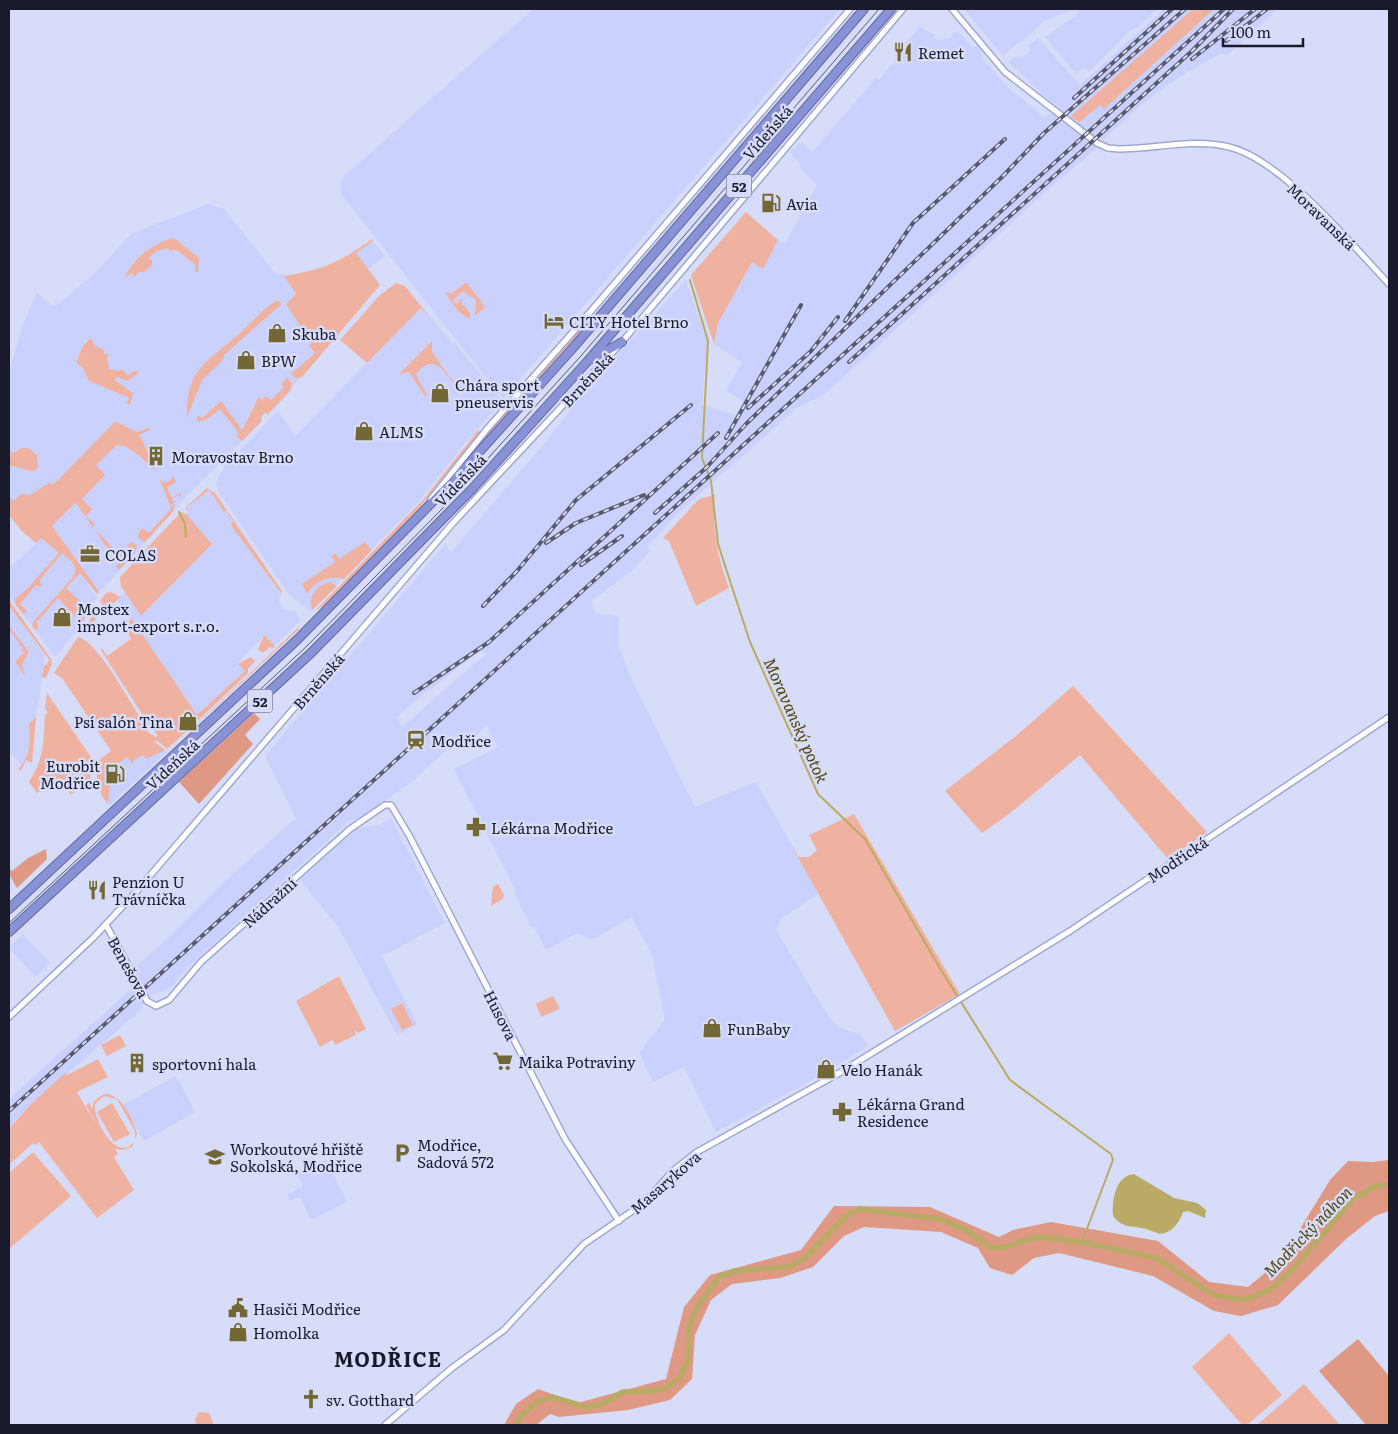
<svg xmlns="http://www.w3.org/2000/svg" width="1398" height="1434" font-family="Literata,serif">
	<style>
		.built { fill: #cad1fc; fill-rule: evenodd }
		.green { fill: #f0b2a0; fill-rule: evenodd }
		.forest { fill: #de9884 }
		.water { fill: #b9aa66 }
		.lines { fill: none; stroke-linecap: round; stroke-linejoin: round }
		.stream { stroke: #b9aa66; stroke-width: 2 }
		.canal { stroke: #b9aa66; stroke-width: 5.5 }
		.minor-casing { stroke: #9fa7d3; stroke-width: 8 }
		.highway-casing { stroke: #62689b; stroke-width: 10 }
		.minor { stroke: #fff; stroke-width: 5 }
		.highway { stroke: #8992d7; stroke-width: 8 }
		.tram { stroke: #575a6f; stroke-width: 1 }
		.rail-casing { stroke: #575a6f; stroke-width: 4 }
		.rail { stroke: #d7dcf8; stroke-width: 2; stroke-dasharray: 5.5; stroke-linecap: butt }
		.minor-bridge-casing { stroke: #9fa7d3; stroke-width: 8; stroke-linecap: butt }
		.minor-bridge { stroke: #fff; stroke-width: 5 }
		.labels { text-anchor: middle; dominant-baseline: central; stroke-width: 5; stroke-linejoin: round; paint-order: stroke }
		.shield { fill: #d7dcf8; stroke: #525569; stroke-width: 1 }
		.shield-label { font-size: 14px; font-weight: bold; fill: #191b2c }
		.poi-label { font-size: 15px; fill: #191b2c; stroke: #d7dcf8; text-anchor: start }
		.street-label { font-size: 15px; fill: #191b2c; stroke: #d7dcf8 }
		.water-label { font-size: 16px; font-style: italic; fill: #4f440e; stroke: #d7dcf8 }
		.district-label { font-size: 20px; font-weight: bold; letter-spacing: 1px; fill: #191b2c; stroke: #d7dcf8 }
	</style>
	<rect width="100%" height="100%" fill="#d7dcf8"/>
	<path class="built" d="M533,9H840L503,399L341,194L340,182L344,176Z
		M964,9H1075L1045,21L1003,56Z
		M1077,9H1157L1138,27L1130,31L1088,72L1084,67L1076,74L1045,37L1075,16L1079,12Z
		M1164,9H1278L1226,56L1222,53L1181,76L1147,100L1103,140L1091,135L1058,110L1060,108L1043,95L1009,62L1015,56L1023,57L1031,50L1028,46L1038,38L1080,85Z
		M920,26L928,32L935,34L934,38L938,40L952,38L951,35L958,31L972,47L978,45L984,60L1009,89L1037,110L1042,118L1053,113L1098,147L1052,186L834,386L821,396L798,407L678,513L647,547L650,551L633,570L592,600L595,613L619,617L618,645L631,678L695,807L755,782L760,789L819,893L781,919L776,930L825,1011L838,1027L861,1035L868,1046L809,1082L716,1132L684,1067L653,1082L639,1053L665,1020L652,955L632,917L591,940L577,933L546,950L533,926L531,927L515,895L517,893L454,769L498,747L490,735L487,724L466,748L457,740L413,781L360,818L349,821L188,967L173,985L162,992L154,993L142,1005L140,1011L29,1106L9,1128V1099L132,988L126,975L166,940L226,880L296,818L265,756L445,544L451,552L539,450L596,378L686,280L707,341L702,405L736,415L744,401L726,391L742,362L714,344L718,323L752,261L763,268L778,240L785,244L817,185L799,167L801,165L790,152L801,142L812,152L876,78L879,80L902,53L899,51ZM481,650L486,654L402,727L397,717L425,693Z
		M208,204L224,209L272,269L277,274H284L296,295L286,304L311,344L321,354L267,415L265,410L253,405L238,439L242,441L186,497L98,594V590L52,527L49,530L97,597L82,624L56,656H54L9,595V569L36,543L22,531L9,515V372L23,324L37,292L51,305L56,306L99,269L131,234Z
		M373,241L385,256L367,270L356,253Z
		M422,307L453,344L455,343L502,401L466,442L420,500L312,610H308L288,593L219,492L216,483L224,467L278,411L295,436Z
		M209,490L224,512L226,511L233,522L231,524L282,596L278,599L284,610L296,612L300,621L275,646L264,636L238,663L245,671L198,716L117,600L125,593L212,544L186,514L188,512L187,507Z
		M9,606L45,654L39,699L35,717L29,724L30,739L26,759L22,765L9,752Z
		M153,741L167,752L110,805L102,796L95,763Z
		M391,818L445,923L382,956L417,1024L397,1035L339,928L300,880L358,828L379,825Z
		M23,934L50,963L35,977L9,948Z
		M176,1076L195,1112L144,1141L123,1105Z
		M326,1160L347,1202L311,1220L300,1197L290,1201L287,1195L303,1186L297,1174Z"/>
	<path class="green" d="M1193,9H1214L1104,109L1100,105L1080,122L1070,117Z
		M746,212L778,240L763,269L752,262L718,323L714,344L691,275Z
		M174,238L199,258L198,272H195V265L177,250L170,251L168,248L157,251L148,258L152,260V265L144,272H138L135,277L131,273L124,278C134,258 152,243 174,238Z
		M372,239L373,241L356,253L380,285L302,377L295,378L289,371L292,373L315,353L309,346L311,343L286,304L296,294L284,276C323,270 340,262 372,239Z
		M466,282L484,305V308L475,316L476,299C473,298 467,295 463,291L453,300L456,304L462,298V305L467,308V311L470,312V319L459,312L446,294L448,292L451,294Z
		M396,283L405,286L429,316L421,308L367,363L340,340L379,296Z
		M277,300L282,304L224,355L223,360L202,380L187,418C185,367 210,361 242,331C253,321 264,308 277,300Z
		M587,322V325L472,453L491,427Z
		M91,338L95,346L104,350V354L111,355L107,357L109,369L119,371L121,369L128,375L136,370L139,373L127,381L117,377L115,380L133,393L130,405L126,402L130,398L89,381L82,367L76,363L83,346Z
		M432,341V352L458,389C448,380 439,355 423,367C420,370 417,371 416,375L427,395L425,396L409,372L399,374Z
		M285,375L292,383L291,390L267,415L266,412L261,417L262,421L242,441L236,436L239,433L220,409L209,418L199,422L197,420V415L202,418L221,401L242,430L258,398L259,397L262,400L266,396L271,400L284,387L281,384L287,378Z
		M117,422L137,432L149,428L150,430L137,436L141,437L156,470C144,462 133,446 117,445L96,465L105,475L82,499L92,509L86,516L95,524L92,527L123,557L117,562L76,503L72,506L52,526L98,590V595L80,573L66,588L83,604L88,601L93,603L82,624L58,598L36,623L39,627L35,630L32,625L33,622L73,577L76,570L72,562L62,553L39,581L42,584L40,587L36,585L20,604L27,611L24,615L15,604V599L28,588L59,553L41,538L36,543L22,531L9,515V497L13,501L21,494L30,495L49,483L54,484L114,423Z
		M479,429V433L419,508L325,605L315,611L422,501Z
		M22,448H28L37,455L38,466L36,470L32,471L9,465L11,454L9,451L13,453Z
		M172,477H174L176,482L167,487L172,498L180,492L181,497L178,495L172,499L174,503L170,505L160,480L165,483L171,480Z
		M207,488L215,493L282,591L281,592L283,596L231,525L233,521L226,511L224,512L209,490L187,507L188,512L186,510V507Z
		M715,495C711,529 718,558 729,588L696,606L669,541L663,538L699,499Z
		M175,504L172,513L145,542L137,537L142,528L149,533L171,509L170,506Z
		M181,512L186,514L212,544L141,616L121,586L120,577Z
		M132,542L137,546L135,553L119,570L116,566L131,551L132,548L129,550L127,546Z
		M365,542L372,550L344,579C329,575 315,581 307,594L302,584L335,562L331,556L335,553L339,559Z
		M330,582L337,586L312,610C308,595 316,586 330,582Z
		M111,592L121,597C109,607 92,616 90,633L86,635L84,630L92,616L103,605L100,601L106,593Z
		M9,600L51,659L52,664L46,678L42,677L44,665H46L49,660L48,658L9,606Z
		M132,619L197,715L245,671L238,664L251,657L255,661L248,669V673L189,729L184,728L187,731L167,749L158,741H154L165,750L146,759L144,755L133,760V765L127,757L119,763L124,771L122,772L117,767L112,770L108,766L106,767L110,772L105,777L110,786L108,804L102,796L95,770L90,776L92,780L70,795L62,780L37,793L29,782C45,757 43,743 45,715L48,713L45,709L47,693L95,763L111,751L62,678L54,673L78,637C99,641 138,716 149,733L156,737L158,736L143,716L146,714H142L101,650V647L107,656L131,639L123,625Z
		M300,621L273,648L270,647L263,653L258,649L264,635L275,646Z
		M301,625L297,631L168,751Z
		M9,626L29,652L22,665L25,676L15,661L25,652L20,651L23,649L9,629Z
		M1073,686L1207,832L1168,859L1080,755L1009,814L982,833L945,791L1017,735Z
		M36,717L32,763L26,760L21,771L18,769C31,757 30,740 29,724Z
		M854,814L960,994L895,1031L790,843L799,857H809L817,850L809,835Z
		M498,884L504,895L503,899L491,906L493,887Z
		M339,976L366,1029L358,1033L354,1030L356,1035L335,1045L333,1040L320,1047L296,1001Z
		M553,996L560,1009L541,1017L536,1004Z
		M402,1003L413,1025L402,1030L391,1009Z
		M120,1035L126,1046L107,1056L101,1045Z
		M98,1059L108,1077L77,1092L96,1125L86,1105L89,1103L92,1108L95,1100L104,1094C121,1092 134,1120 137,1134L132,1147L123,1150L115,1149L118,1154L114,1157L134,1190L97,1218L39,1142L35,1145L33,1143L9,1165V1129L29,1106L65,1073L67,1075ZM104,1096L117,1099L135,1131V1140C118,1167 92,1118 95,1104Z
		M112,1103L130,1134L114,1142L97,1112Z
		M33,1152L71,1196L9,1249V1173Z
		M1229,1333L1282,1395L1247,1425H1242L1192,1367Z
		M1304,1384L1340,1425H1257Z
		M199,1412L209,1413L214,1425H196L195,1419Z"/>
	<path class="forest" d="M254,713L260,719L245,735L253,744L199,804L179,782Z
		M46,849L47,859L17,888L9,874V868L12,871L28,858Z
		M1389,1160V1211L1375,1216L1346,1239L1278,1305L1241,1316L1214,1311L1153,1276L1059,1253L1034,1258L1012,1275L990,1268L978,1248L941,1232L864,1227L844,1236L813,1267L780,1278L732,1284L711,1300L695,1335L692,1379L670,1400L628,1410L559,1417L550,1414L536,1425H504L516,1404L538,1389L577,1403L666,1379L684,1307L710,1275L801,1250L834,1206L930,1207L999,1237L1013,1230L1051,1222L1158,1241L1209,1282L1248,1287L1294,1249L1300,1229L1330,1180L1348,1161L1372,1162Z
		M1358,1339L1389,1376V1425H1366L1319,1371Z"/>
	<path class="water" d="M1134,1174L1174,1198L1197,1203L1206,1210L1205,1218L1188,1211L1183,1212C1180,1222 1169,1237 1157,1233C1152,1231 1147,1229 1142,1228C1128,1226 1122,1227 1113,1216C1112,1200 1115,1176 1134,1174Z"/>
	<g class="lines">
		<path class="stream" d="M690,280L708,341L702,458L711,481L718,544L750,642L818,794L865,839L941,970L1010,1080L1111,1154L1113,1160L1082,1242
			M179,512L185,524L186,537"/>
		<path class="canal" d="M516,1425L522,1415L537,1402L552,1397L586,1407L600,1405L623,1392L662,1390L678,1380L688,1362L689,1326L697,1307L719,1277L735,1271L789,1267L804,1259L845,1217L858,1209L940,1219L970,1232L989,1247L1001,1248L1037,1237L1082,1242L1156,1258L1214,1295L1243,1300L1270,1290L1293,1269L1354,1198L1374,1187L1389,1184"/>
		<defs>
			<path id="minor" d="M952,9L1005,72L1097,143L1108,148L1119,149C1155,149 1194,138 1229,147C1281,159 1352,245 1389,284
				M431,499L487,429L573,332L850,9
				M106,925L131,971
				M147,1001L156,1006L169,1000L201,962L350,829L385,805H391L410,837L565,1139L619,1221
				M9,1017L93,938L136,892L453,523L622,342L903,9
				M385,1425L452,1368L504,1330L584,1244L644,1203L673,1171L697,1152L841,1072L1070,931L1389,717"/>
			<path id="highway" d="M592,359L622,342
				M9,909L298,639L452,482L572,349L864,9
				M9,932L312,652L473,488L586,363L891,9"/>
		</defs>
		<use href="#minor" class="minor-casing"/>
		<use href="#highway" class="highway-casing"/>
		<use href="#minor" class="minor"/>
		<use href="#highway" class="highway"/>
		<path class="tram" d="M9,923L307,646L441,510L580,357L879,9"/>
		<defs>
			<path id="rail" d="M1226,41L1267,9
				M1192,59L1255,9
				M1074,98L1172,9
				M845,321L913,223L1005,139
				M849,362L1192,51L1233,9
				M748,408L811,351L838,317
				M726,438L801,305
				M655,513L707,467L746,424L1003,176L1044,133L1185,9
				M546,543L576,523L644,495
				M581,565L622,536
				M483,606L517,571L576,500L691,405
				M414,693L489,642L718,433
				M9,1111L1224,9"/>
		</defs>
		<use href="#rail" class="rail-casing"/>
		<use href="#rail" class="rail"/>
		<defs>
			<path id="minor-bridge" d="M131,971L147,1001"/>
		</defs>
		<use href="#minor-bridge" class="minor-bridge-casing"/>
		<use href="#minor-bridge" class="minor-bridge"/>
	</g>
	<defs>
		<symbol id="restaurant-bare" viewBox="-9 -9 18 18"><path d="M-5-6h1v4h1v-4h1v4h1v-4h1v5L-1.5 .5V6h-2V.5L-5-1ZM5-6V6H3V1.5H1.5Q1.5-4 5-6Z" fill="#736835" stroke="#d7dcf8" stroke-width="2.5" paint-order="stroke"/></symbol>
		<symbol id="fuel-bare" viewBox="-9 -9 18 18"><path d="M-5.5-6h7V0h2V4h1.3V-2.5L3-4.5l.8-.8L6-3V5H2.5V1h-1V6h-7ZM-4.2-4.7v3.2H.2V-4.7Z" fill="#736835" stroke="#d7dcf8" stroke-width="2.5" paint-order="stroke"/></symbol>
		<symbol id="hotel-bare" viewBox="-9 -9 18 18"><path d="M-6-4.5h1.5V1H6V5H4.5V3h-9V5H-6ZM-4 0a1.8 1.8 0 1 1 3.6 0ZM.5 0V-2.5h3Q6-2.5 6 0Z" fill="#736835" stroke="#d7dcf8" stroke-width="2.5" paint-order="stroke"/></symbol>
		<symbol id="shop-bare" viewBox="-9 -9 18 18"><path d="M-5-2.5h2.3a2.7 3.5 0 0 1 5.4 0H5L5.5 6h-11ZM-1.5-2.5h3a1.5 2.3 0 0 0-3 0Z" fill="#736835" stroke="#d7dcf8" stroke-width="2.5" paint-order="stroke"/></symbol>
		<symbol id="building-bare" viewBox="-9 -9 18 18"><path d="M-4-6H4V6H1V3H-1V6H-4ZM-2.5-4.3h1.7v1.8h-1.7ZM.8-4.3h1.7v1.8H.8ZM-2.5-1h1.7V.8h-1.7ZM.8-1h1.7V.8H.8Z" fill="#736835" stroke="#d7dcf8" stroke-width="2.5" paint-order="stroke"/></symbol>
		<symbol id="office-bare" viewBox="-9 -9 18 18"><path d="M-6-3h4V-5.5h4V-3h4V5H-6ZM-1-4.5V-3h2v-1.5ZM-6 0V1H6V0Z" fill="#736835" stroke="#d7dcf8" stroke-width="2.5" paint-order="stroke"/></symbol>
		<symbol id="station-bare" viewBox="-9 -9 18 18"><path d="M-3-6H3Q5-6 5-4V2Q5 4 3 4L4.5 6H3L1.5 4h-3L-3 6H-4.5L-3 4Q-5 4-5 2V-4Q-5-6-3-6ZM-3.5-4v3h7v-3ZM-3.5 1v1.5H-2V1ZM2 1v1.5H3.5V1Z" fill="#736835" stroke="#d7dcf8" stroke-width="2.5" paint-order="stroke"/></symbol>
		<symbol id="pharmacy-bare" viewBox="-9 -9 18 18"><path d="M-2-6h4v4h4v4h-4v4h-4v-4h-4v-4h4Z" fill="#736835" stroke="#d7dcf8" stroke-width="2.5" paint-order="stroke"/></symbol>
		<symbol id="supermarket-bare" viewBox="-9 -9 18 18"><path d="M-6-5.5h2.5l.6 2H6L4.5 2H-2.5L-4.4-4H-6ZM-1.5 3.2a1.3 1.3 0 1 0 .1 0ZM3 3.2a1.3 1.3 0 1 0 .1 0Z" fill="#736835" stroke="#d7dcf8" stroke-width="2.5" paint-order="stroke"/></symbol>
		<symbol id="parking-bare" viewBox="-9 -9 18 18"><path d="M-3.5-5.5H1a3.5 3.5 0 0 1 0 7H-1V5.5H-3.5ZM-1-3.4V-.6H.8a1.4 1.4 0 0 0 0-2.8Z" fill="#736835" stroke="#d7dcf8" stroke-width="2.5" paint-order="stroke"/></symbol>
		<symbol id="school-bare" viewBox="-9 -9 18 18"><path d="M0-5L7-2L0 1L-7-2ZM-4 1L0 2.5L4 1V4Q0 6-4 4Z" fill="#736835" stroke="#d7dcf8" stroke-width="2.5" paint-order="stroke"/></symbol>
		<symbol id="civic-bare" viewBox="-9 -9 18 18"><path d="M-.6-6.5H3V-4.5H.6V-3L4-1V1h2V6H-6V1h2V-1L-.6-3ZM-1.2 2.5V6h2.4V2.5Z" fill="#736835" stroke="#d7dcf8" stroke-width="2.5" paint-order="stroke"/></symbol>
		<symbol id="church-bare" viewBox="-9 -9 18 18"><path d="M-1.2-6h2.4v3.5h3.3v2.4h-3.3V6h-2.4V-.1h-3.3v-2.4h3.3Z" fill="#736835" stroke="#d7dcf8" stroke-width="2.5" paint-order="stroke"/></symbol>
	</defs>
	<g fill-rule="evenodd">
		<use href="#restaurant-bare" x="889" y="38" width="28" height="28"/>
		<use href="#fuel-bare" x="757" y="189" width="28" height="28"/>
		<use href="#hotel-bare" x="540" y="307" width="28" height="28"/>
		<use href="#shop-bare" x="263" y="319" width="28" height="28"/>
		<use href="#shop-bare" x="232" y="346" width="28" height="28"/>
		<use href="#shop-bare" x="426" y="379" width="28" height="28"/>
		<use href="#shop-bare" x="350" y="417" width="28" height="28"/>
		<use href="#building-bare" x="142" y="442" width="28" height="28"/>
		<use href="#office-bare" x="76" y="540" width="28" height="28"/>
		<use href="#shop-bare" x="48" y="603" width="28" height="28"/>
		<use href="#shop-bare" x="174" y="707" width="28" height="28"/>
		<use href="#station-bare" x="402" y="726" width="28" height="28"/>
		<use href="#fuel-bare" x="101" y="760" width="28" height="28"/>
		<use href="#pharmacy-bare" x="462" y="813" width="28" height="28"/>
		<use href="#restaurant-bare" x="83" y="876" width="28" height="28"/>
		<use href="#shop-bare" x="698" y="1014" width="28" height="28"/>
		<use href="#supermarket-bare" x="489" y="1047" width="28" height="28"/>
		<use href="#building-bare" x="123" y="1049" width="28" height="28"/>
		<use href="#shop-bare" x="812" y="1055" width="28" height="28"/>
		<use href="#pharmacy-bare" x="828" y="1098" width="28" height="28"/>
		<use href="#parking-bare" x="388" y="1139" width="28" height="28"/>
		<use href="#school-bare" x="201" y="1143" width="28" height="28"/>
		<use href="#civic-bare" x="224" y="1294" width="28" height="28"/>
		<use href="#shop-bare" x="224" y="1318" width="28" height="28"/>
		<use href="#church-bare" x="297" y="1385" width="28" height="28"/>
	</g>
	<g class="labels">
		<g class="shield">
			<rect x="726.5" y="174.5" width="25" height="23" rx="4"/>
			<rect x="247.5" y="689.5" width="25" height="23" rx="4"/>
		</g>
		<g class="shield-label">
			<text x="739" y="186">52</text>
			<text x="260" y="701">52</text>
		</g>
		<g class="poi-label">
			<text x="918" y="52">Remet</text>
			<text x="786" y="203">Avia</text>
			<text x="569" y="321">CITY Hotel Brno</text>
			<text x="292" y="333">Skuba</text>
			<text x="261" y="360">BPW</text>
			<text x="455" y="384">Chára sport<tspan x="455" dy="17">pneuservis</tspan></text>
			<text x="379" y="431">ALMS</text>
			<text x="171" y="456">Moravostav Brno</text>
			<text x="105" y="554">COLAS</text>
			<text x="77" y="608">Mostex<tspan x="77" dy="17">import-export s.r.o.</tspan></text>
			<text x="173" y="721" text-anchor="end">Psí salón Tina</text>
			<text x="431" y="740">Modřice</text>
			<text x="100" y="765" text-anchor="end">Eurobit<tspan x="100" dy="17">Modřice</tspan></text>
			<text x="491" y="827">Lékárna Modřice</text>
			<text x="112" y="881">Penzion U<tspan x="112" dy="17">Trávníčka</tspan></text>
			<text x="727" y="1028">FunBaby</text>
			<text x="518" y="1061">Maika Potraviny</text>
			<text x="152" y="1063">sportovní hala</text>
			<text x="841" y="1069">Velo Hanák</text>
			<text x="857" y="1103">Lékárna Grand<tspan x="857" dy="17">Residence</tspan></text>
			<text x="417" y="1144">Modřice,<tspan x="417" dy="17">Sadová 572</tspan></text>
			<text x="230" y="1148">Workoutové hřiště<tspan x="230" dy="17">Sokolská, Modřice</tspan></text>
			<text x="253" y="1308">Hasiči Modřice</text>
			<text x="253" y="1332">Homolka</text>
			<text x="326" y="1399">sv. Gotthard</text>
		</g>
		<g class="street-label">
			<text transform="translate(767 132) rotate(-49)">Vídeňská</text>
			<text transform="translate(1322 216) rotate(44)">Moravanská</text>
			<text transform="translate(587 379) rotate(-47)">Brněnská</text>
			<text transform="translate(460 480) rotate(-46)">Vídeňská</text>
			<text transform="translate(318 681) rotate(-49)">Brněnská</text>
			<text transform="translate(172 764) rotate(-43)">Vídeňská</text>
			<text transform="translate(1177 859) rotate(-34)">Modřická</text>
			<text transform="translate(269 902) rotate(-42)">Nádražní</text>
			<text transform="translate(129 967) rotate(61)">Benešova</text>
			<text transform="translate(501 1015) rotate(63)">Husova</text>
			<text transform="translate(665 1182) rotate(-41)">Masarykova</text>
		</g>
		<g class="water-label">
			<text transform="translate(797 720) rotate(66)">Moravanský potok</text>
			<text transform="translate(1307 1231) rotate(-46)">Modřický náhon</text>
		</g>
		<g class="district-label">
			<text x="388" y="1358">MODŘICE</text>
		</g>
	</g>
	<rect width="1398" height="1434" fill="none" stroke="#191b2c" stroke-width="20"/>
	<path d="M1223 38v8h80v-8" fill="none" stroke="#191b2c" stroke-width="2.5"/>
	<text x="1230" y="38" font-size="15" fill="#191b2c" stroke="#d7dcf8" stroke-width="4" paint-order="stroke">100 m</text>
</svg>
